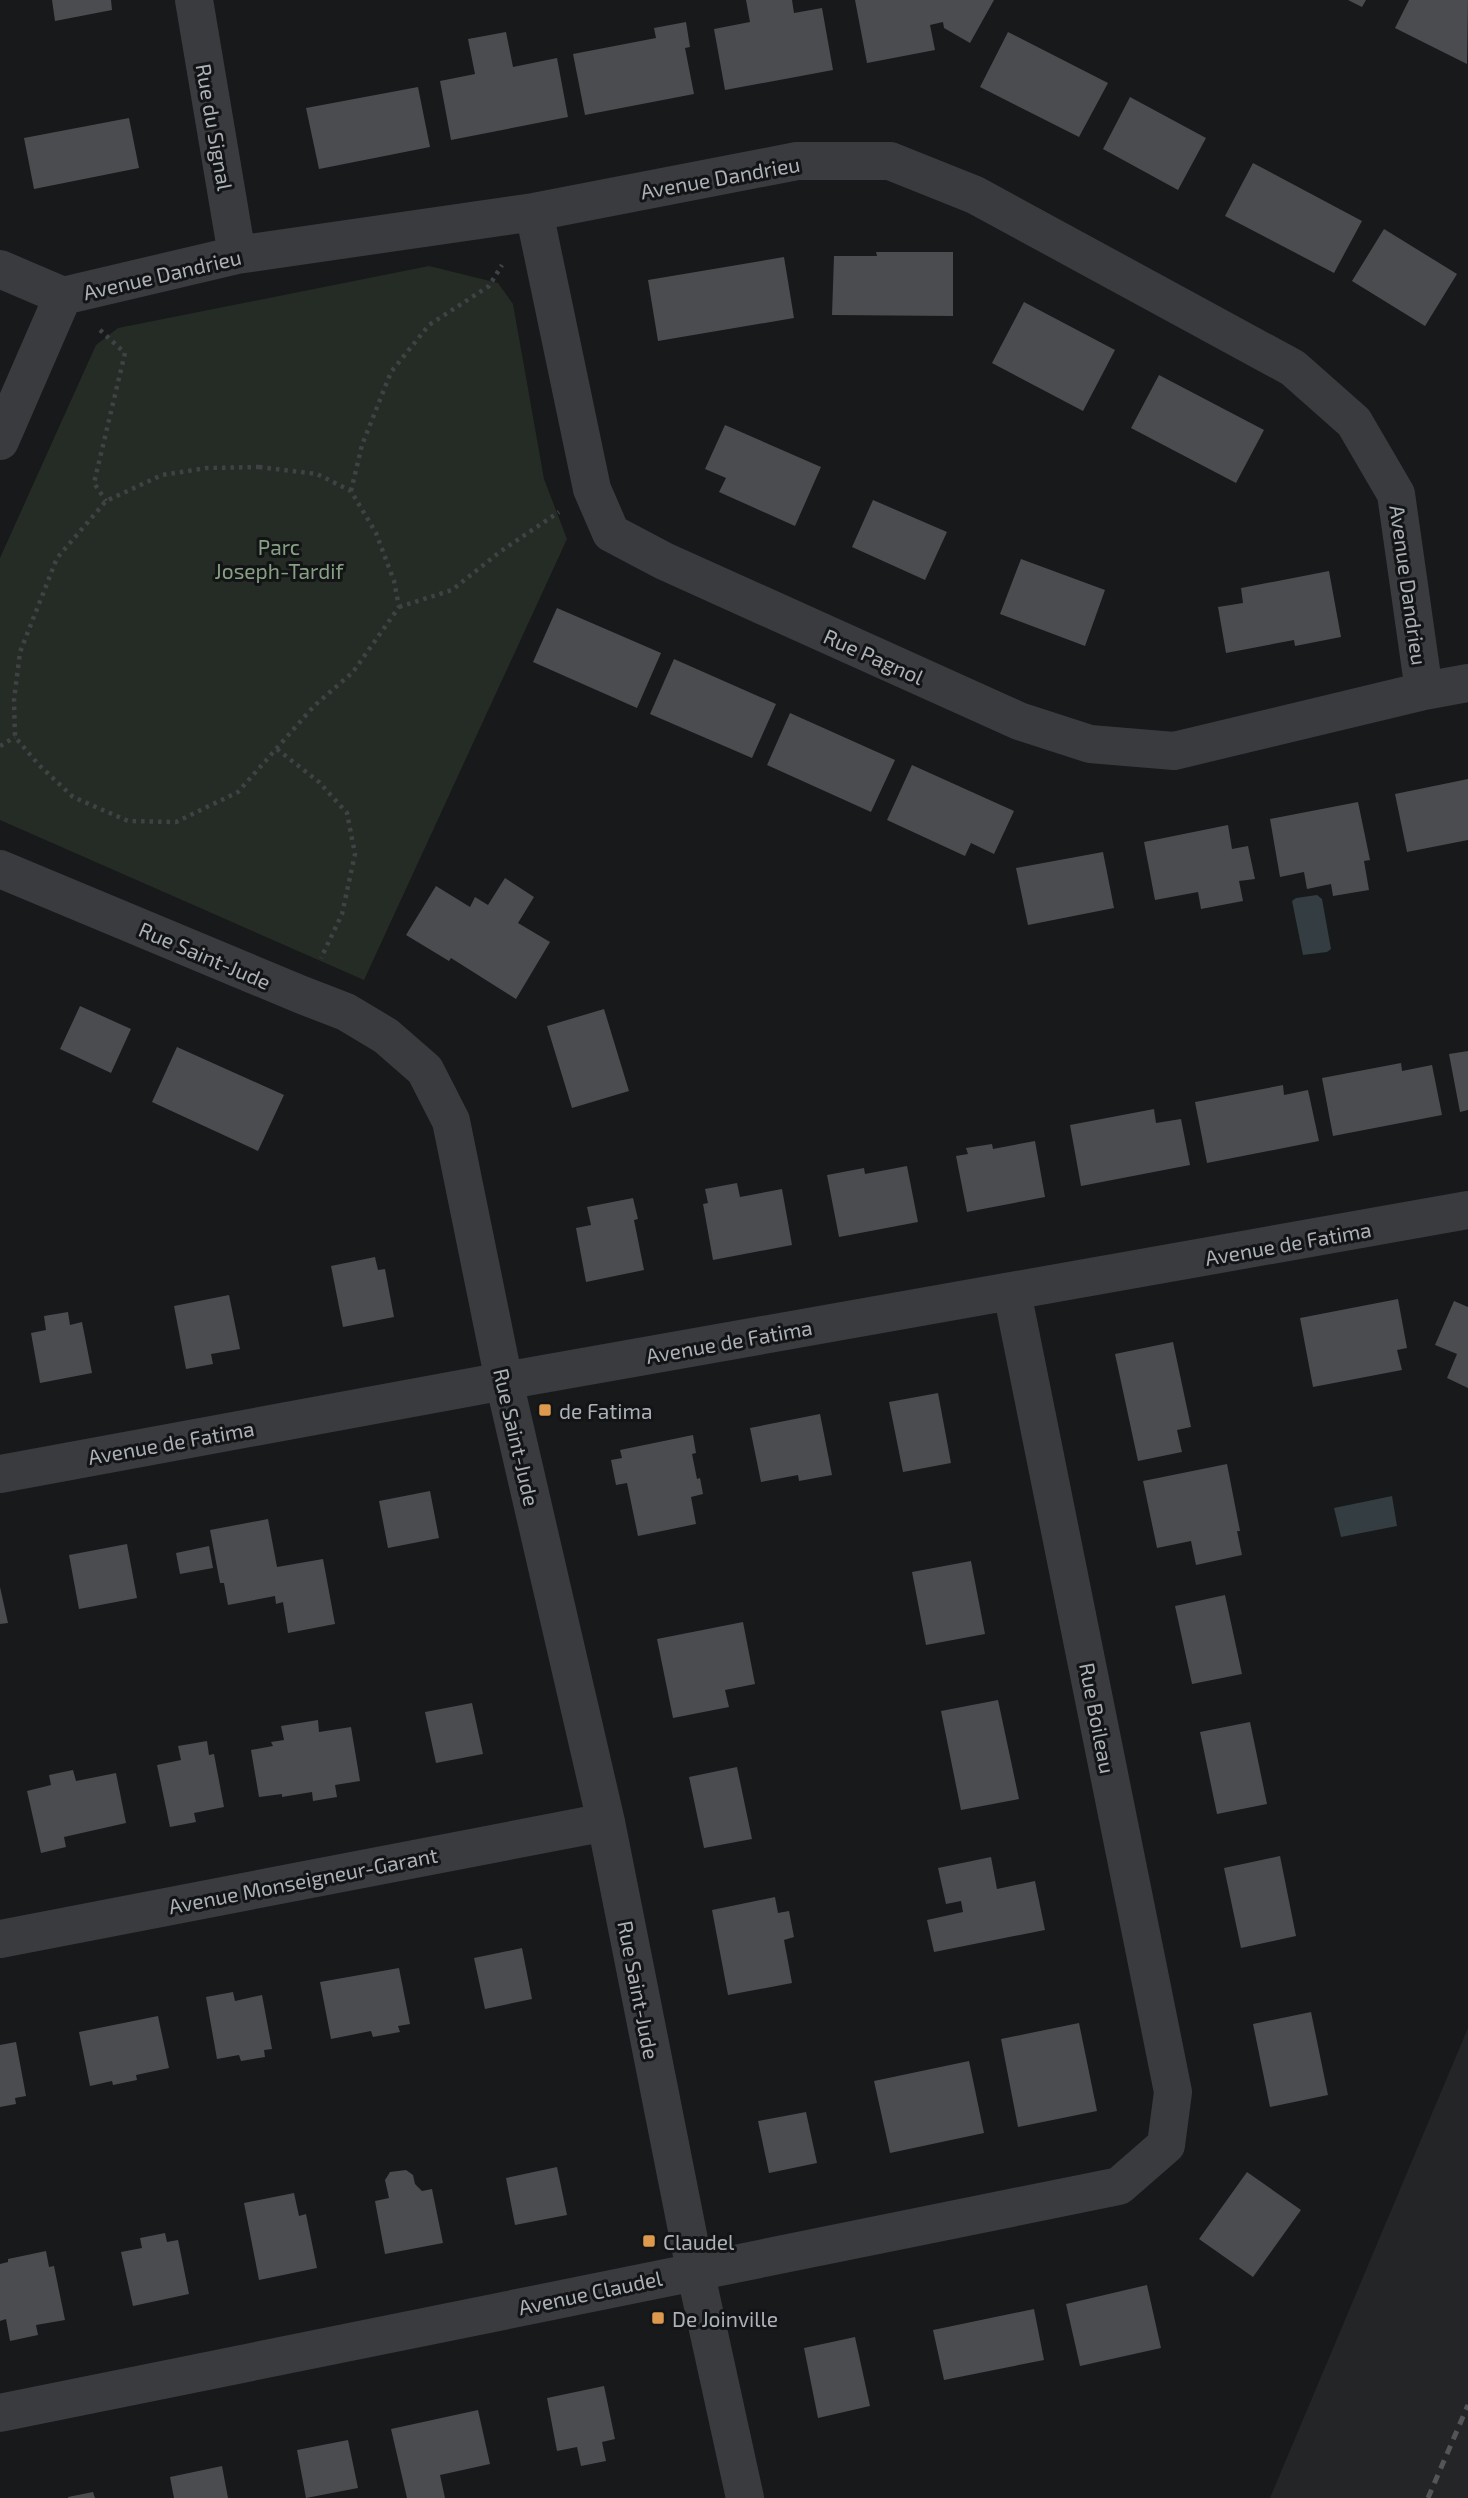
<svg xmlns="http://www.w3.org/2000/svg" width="1468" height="2498" font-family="'Exo 2',sans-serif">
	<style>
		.built { fill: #242527 }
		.green { fill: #252c25 }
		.water { fill: #333d42 }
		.building { fill: #4a4c4f }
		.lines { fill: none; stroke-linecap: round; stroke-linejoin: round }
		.path { stroke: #404245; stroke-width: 4.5; stroke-dasharray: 3.5 5; stroke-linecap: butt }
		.minor { stroke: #3a3b3f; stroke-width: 38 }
		.rail { stroke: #535559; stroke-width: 5; stroke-dasharray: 9 7; stroke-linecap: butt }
		.poi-dot { fill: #dd994d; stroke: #131415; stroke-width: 2.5 }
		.labels { text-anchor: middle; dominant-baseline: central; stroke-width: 6; stroke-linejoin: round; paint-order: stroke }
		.street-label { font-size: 21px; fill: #acb1b8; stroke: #131415 }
		.park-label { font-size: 21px; fill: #88a185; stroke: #131415 }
		.poi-label { font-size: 21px; fill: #acb1b8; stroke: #131415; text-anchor: start }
	</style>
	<rect width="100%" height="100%" fill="#18191a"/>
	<path class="built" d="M1468,2028V2498H1270Z"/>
	<path class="green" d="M429,266L498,283L513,304L544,479L567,539L364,980L0,820V558L96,345L118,328Z"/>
	<path class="water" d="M1317,895L1322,899L1331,949L1327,952L1303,955L1292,901L1296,898Z
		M1392,1496L1397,1526L1341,1537L1334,1508Z"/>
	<path class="building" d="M52,0H111L112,10L55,21Z
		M746,0H792L794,13L822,8L833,70L725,90L714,29L750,22Z
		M855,0H994L970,43L944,28L943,22L930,25L935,50L867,63Z
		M1348,0H1366L1362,7Z
		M1409,0H1468L1467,64L1395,28Z
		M686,22L690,47L685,48L694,94L585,115L573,54L656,38L654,28Z
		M506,32L513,67L557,58L568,117L451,140L440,81L475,74L468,39Z
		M1008,32L1108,83L1079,137L980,87Z
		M418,87L430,147L319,169L306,108Z
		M1130,97L1206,138L1178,190L1103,149Z
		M129,118L139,168L34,189L24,138Z
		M1253,163L1362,221L1334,273L1225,216Z
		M1384,229L1457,274L1425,326L1352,281Z
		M876,252H953V316L832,315L834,256H877Z
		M784,257L794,318L658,341L648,280Z
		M1024,302L1115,350L1083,411L992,363Z
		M1159,375L1264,430L1236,483L1131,428Z
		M725,425L821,467L795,526L719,492L726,478L705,469Z
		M873,500L947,532L925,580L852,547Z
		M1021,559L1105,590L1085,646L1000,614Z
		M1329,571L1341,637L1295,646L1294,640L1226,653L1218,607L1243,603L1241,588Z
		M557,608L661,653L637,708L533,662Z
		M674,659L776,704L752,758L650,714Z
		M790,713L895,760L871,812L767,765Z
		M912,765L1014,811L994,854L971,843L965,856L887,820Z
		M1468,779V840L1407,852L1395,794Z
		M1358,802L1370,860L1364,861L1369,890L1333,896L1331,884L1307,889L1304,872L1280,877L1270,819Z
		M1228,825L1232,849L1248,846L1255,879L1239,881L1243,901L1201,909L1198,892L1155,900L1144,842Z
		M1103,852L1114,908L1028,925L1016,868Z
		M505,878L534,897L518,923L550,942L516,999L451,958L449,961L406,935L436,886L470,907L475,897L488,905Z
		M80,1006L131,1029L111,1073L60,1049Z
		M604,1009L629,1091L572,1108L547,1026Z
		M177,1047L284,1095L258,1151L152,1102Z
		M1468,1051V1110L1460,1112L1449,1054Z
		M1401,1063L1402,1071L1432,1065L1442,1115L1333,1136L1322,1078Z
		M1283,1085L1284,1095L1308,1090L1319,1141L1207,1163L1195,1102Z
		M1154,1109L1156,1123L1181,1119L1190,1165L1081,1186L1070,1125Z
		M1035,1141L1045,1197L967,1212L956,1156L968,1154L966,1148L992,1144L993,1149Z
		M907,1166L918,1222L839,1237L827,1175L864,1168L865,1174Z
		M737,1183L740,1197L782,1189L792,1245L713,1260L703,1204L708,1203L705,1189Z
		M633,1198L638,1219L634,1220L644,1270L586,1282L576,1228L591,1225L587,1207Z
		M375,1257L378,1270L385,1269L394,1317L343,1327L331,1266Z
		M229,1295L240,1349L211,1354L213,1364L186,1369L174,1306Z
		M1398,1299L1407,1348L1397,1350L1402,1370L1313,1387L1300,1318Z
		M1454,1301L1468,1307V1388L1447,1378L1457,1354L1435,1345Z
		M68,1312L70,1325L82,1322L92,1373L40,1383L31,1333L46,1330L44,1316Z
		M1173,1342L1191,1427L1177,1430L1182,1452L1138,1461L1115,1354Z
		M938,1393L951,1463L903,1472L889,1402Z
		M820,1414L832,1475L799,1481L798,1475L761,1482L750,1428Z
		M693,1435L696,1453L692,1454L697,1479L700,1478L703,1494L691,1497L696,1524L638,1536L627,1483L616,1485L611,1460L622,1458L620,1450Z
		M1227,1464L1240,1531H1237L1242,1555L1196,1565L1191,1541L1157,1548L1143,1481Z
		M430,1491L439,1538L388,1548L379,1501Z
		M268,1519L277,1567L323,1559L335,1624L288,1633L283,1602L276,1604L275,1596L228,1605L224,1583H220L210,1530Z
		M127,1544L137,1598L79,1609L69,1555Z
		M209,1546L213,1568L180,1574L176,1553Z
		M971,1561L985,1634L926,1645L912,1572Z
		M0,1587L8,1623L0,1624Z
		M1225,1595L1242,1674L1192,1684L1175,1606Z
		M743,1622L755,1684L725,1690L729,1707L673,1718L657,1639Z
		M998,1700L1019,1799L961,1810L941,1711Z
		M472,1703L483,1754L436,1763L425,1712Z
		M318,1720L319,1732L351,1727L360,1781L335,1785L337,1797L313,1801L312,1792L282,1797V1794L259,1797L251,1750L273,1746L271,1742L284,1740L281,1726Z
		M1250,1722L1267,1804L1217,1814L1200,1732Z
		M207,1741L209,1755L214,1754L224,1807L194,1813L196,1822L170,1827L157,1765L181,1760L178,1746Z
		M737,1767L752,1839L704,1848L689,1777Z
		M73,1770L76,1781L116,1773L126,1823L64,1837L66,1847L41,1853L27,1791L51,1785L49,1775Z
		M1280,1856L1296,1936L1241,1948L1224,1868Z
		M991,1857L997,1889L1035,1881L1045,1930L934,1952L927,1920L963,1912L961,1901L946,1904L938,1868Z
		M775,1897L778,1913L789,1911L794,1937L784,1940L792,1983L728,1995L712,1910Z
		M522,1948L532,1999L485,2009L474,1958Z
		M399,1968L410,2024L398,2026L400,2032L373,2037L371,2031L331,2039L320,1982Z
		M233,1992L235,2001L262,1995L272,2049L264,2050L265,2057L241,2061L239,2055L217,2059L206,1997Z
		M1311,2012L1328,2095L1270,2107L1253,2024Z
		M158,2016L169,2068L136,2075L137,2080L113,2085L112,2081L90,2086L79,2032Z
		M1079,2023L1097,2111L1018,2127L1001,2039Z
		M16,2042L26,2096L15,2098L16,2104L0,2107V2045Z
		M969,2061L984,2133L890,2153L874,2081Z
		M806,2112L817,2163L769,2173L758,2121Z
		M557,2167L567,2215L515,2225L506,2178Z
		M406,2170L413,2175L415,2184L422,2191L432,2189L443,2243L385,2254L375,2201L389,2198L385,2180L390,2172Z
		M1247,2172L1301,2210L1253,2277L1199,2239Z
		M294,2193L299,2216L306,2214L317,2268L259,2280L244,2203Z
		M165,2233L167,2242L178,2240L189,2294L133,2306L121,2252L142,2248L140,2238Z
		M46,2251L49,2267L54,2266L65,2320L36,2325L38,2335L10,2341L6,2319L0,2321V2264L8,2262V2259Z
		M1147,2285L1161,2348L1080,2366L1066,2304Z
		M1034,2309L1044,2360L944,2380L933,2330Z
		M855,2337L870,2406L818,2418L804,2348Z
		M604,2386L615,2439L602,2442L606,2461L581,2466L577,2447L557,2451L547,2398Z
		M478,2410L490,2464L440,2475L445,2498H407L391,2429Z
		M348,2440L358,2488L306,2498L297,2450Z
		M222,2466L228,2498H174L170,2477Z
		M93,2492L95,2498H68V2497Z"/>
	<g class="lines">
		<path class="path" d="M100,330L125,353L94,483L106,501
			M259,467L317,474L351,491L376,533L394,581L399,607L353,672L314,706L238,792L176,822L128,821L73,797L39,765L15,737L14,700L20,652L57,558L106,501L162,475L207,468Z
			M351,491L362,445L391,372L429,325L489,286L502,265
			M399,607L452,590L501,551L559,512
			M0,746L15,737
			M277,749L319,782L347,813L355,854L342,914L321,958"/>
		<path class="minor" d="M194,0L237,255
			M534,212L592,489L611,533L664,561L1019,721L1090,744L1174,751L1424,691L1468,683
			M0,269L63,296L237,255L534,212L797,161H890L975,195L1293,368L1354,422L1396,494L1424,691
			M0,441L63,296
			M0,869L302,995L346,1012L386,1036L425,1070L451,1121L504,1381L606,1822L695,2270L745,2498
			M0,1474L504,1381L1468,1210
			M0,1939L606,1822
			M0,2413L1119,2186L1166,2145L1173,2092L1012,1292"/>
		<path class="rail" d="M1428,2498L1468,2405"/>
	</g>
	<g class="poi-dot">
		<rect x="538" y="1403" width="14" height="14" rx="3.5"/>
		<rect x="642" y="2234" width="14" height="14" rx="3.5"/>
		<rect x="651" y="2311" width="14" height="14" rx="3.5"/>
	</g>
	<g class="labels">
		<g class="street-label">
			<text transform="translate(215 127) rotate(80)">Rue du Signal</text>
			<text transform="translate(720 177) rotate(-10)">Avenue Dandrieu</text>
			<text transform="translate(162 274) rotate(-13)">Avenue Dandrieu</text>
			<text transform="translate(1409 585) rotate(82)">Avenue Dandrieu</text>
			<text transform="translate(874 656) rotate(24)">Rue Pagnol</text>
			<text transform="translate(205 955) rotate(23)">Rue Saint-Jude</text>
			<text transform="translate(1288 1243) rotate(-10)">Avenue de Fatima</text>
			<text transform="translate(729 1341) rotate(-10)">Avenue de Fatima</text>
			<text transform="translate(517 1437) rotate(77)">Rue Saint-Jude</text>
			<text transform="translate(171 1442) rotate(-10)">Avenue de Fatima</text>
			<text transform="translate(1098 1718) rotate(79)">Rue Boileau</text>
			<text transform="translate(303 1880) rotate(-11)">Avenue Monseigneur-Garant</text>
			<text transform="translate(639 1990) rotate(79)">Rue Saint-Jude</text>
			<text transform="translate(590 2292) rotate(-12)">Avenue Claudel</text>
		</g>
		<g class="park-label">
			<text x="279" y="546">Parc<tspan x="279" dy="24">Joseph-Tardif</tspan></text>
		</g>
		<g class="poi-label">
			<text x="559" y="1410">de Fatima</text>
			<text x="663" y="2241">Claudel</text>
			<text x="672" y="2318">De Joinville</text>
		</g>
	</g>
</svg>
